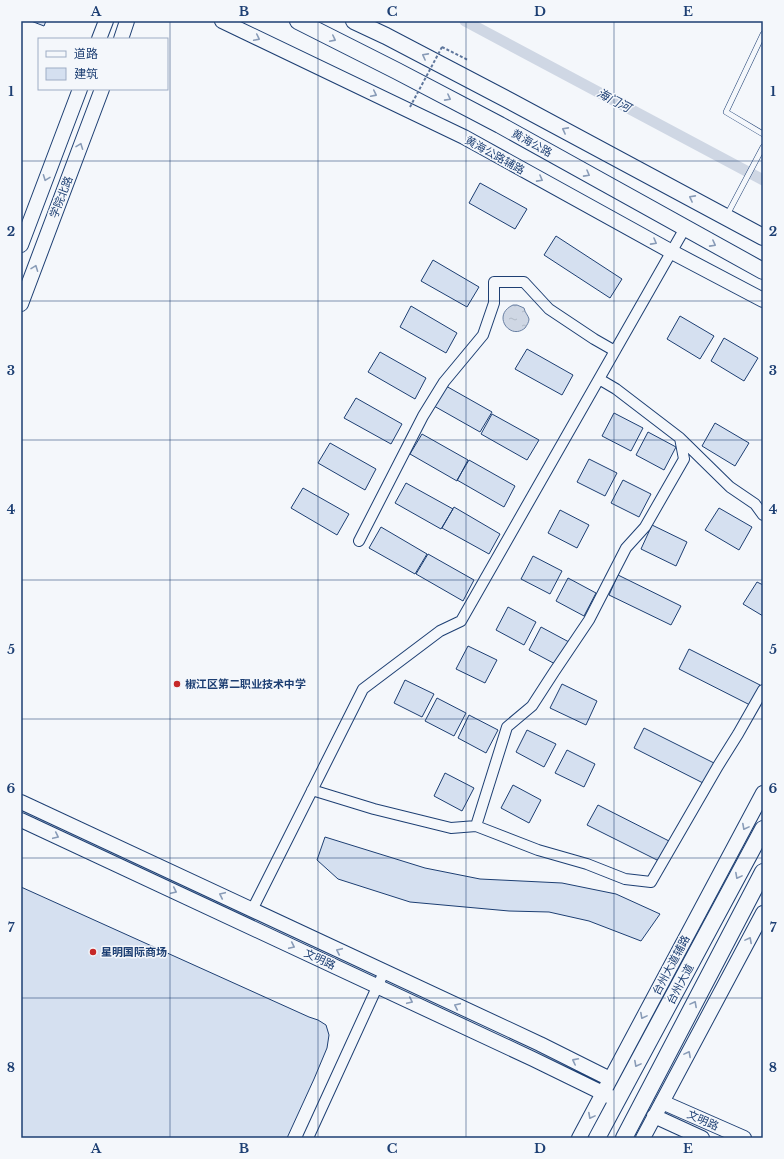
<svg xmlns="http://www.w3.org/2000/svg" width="784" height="1159" font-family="'Libre Baskerville','Noto Sans SC',serif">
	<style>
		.water { fill: url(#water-ripples); stroke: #687fa3 }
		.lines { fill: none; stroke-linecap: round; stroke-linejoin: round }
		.canal { stroke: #cfd7e4; stroke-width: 11 }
		.building { fill: #d5e0f0; stroke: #1d3f73 }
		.service-casing { stroke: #1d3f73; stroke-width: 6 }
		.minor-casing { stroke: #1d3f73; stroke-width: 12 }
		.secondary-casing { stroke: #1d3f73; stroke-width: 16 }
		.primary-casing { stroke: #1d3f73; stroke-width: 18 }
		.path { stroke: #5e769c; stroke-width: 2; stroke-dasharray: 3 2; stroke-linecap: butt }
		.service { stroke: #f4f7fb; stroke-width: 5 }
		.minor { stroke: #f4f7fb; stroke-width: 10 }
		.secondary { stroke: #f4f7fb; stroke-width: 14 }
		.primary { stroke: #f4f7fb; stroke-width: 16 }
		.path-bridge { stroke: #5e769c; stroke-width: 2; stroke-dasharray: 3 2; stroke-linecap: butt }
		.oneway { stroke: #889bb7 }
		.grid { fill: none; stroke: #1d3f73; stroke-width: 1; stroke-opacity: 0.55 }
		.poi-dot { fill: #c62828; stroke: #f4f7fb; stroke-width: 1.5 }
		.labels { text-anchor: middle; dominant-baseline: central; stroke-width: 3; stroke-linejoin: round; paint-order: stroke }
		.street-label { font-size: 11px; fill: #1d3f73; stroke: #f4f7fb }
		.poi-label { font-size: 11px; font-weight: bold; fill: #1d3f73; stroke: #f4f7fb; text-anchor: start }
		.water-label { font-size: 12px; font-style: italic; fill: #1d3f73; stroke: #f4f7fb }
		.neatline { fill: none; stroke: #1d3f73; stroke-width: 1.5 }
		.grid-label { font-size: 13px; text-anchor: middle; font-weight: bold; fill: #1d3f73 }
	</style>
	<defs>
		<pattern id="water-ripples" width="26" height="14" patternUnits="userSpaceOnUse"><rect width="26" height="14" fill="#cfd7e4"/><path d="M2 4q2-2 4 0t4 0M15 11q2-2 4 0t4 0" fill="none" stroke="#b1bac7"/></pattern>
	</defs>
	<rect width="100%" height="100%" fill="#f4f7fb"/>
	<path class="water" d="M513,305H517L524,308C525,313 528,315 529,319C529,322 527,325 525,328C510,341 491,315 513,305Z"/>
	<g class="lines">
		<path class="canal" d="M465,21L763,180"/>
	</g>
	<path class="building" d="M31,21H46L44,26Z
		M480,183L527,209L515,229L469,203Z
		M556,236L622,279L610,298L544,255Z
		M433,260L479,287L467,307L421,281Z
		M411,306L457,333L446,353L400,327Z
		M680,316L714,336L700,359L667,339Z
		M724,338L758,358L744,381L711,361Z
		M527,349L573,375L562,395L515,369Z
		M380,352L426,378L415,399L368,372Z
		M446,386L492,412L480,432L434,406Z
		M356,398L402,424L391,444L344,418Z
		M614,413L643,428L631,451L602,436Z
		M492,414L539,440L527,460L481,434Z
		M715,423L749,443L735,466L702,446Z
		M648,432L676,447L664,470L636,455Z
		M422,434L468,460L457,481L410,454Z
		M330,443L376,469L365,490L318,463Z
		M589,459L617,473L605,496L577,482Z
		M469,460L515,486L504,507L457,480Z
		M623,480L651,494L639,517L611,503Z
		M406,483L453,509L441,529L395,503Z
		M303,488L349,514L337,535L291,508Z
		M454,507L500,534L489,554L442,528Z
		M719,508L752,527L739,550L705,530Z
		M560,510L589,525L577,548L548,533Z
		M652,525L687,542L676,566L641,549Z
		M381,527L427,554L415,574L369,548Z
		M428,554L474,580L463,601L416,574Z
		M533,556L562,571L550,594L521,579Z
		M618,575L681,606L671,625L609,595Z
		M568,578L596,593L584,616L556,601Z
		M757,582L763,585V616L743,604Z
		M508,607L536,622L524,645L496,630Z
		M541,627L569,642L557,665L529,650Z
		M468,646L497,660L485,683L456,669Z
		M689,649L760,685L750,705L679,669Z
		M405,680L434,694L422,717L394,703Z
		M562,684L597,701L586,725L550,708Z
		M437,698L466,713L454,736L425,721Z
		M469,715L498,730L486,753L458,738Z
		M644,728L716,764L705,784L634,748Z
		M527,730L556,744L544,767L516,752Z
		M567,750L595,764L584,787L555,773Z
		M445,773L474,788L462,811L434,796Z
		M513,785L541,800L529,823L501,808Z
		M598,805L669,841L659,861L587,825Z
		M325,837L425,868L480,879L562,883L616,894L660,914L641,941L589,921L549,912L509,911L410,902L338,879L317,860Z
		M21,887L309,1017L318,1020L326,1025L329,1035L327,1048L314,1079L287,1138H21Z"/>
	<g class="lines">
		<defs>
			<path id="service" d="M763,34L726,112L763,134
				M727,215L763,147"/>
			<path id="minor" d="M680,438L730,487L755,504L763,515
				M359,541L423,416L444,382L483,335L494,303V282H524L549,309L594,339L615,351
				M312,790L374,809L451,828L476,826L538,850L587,864L625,879L651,882L718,766L738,734L763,690
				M476,826L507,727L532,706L554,672L589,620L626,548L645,527L684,459L680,438L616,389L599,379
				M252,910L363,689L440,631L461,621L685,228
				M308,1138L384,972"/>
			<path id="secondary" d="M222,21L464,137L672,252L763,300
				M99,39L106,21
				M121,39L127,21
				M21,245L80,89
				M21,304L102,89
				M21,802L540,1044L610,1079
				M21,820L533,1059L617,1100
				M662,1102L744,1138
				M654,1116L702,1138
				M579,1138L763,793
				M643,1138L763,913"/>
			<path id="primary" d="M298,21L397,71L500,125L763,271
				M354,21L386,36L510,101L763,237
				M597,1138L763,829
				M624,1138L763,872"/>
		</defs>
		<use href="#service" class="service-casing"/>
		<use href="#minor" class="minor-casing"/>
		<use href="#secondary" class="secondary-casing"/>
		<use href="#primary" class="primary-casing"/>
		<path class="path" d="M442,47L468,60"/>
		<use href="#service" class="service"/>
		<use href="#minor" class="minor"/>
		<use href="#secondary" class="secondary"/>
		<use href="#primary" class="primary"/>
		<path class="path-bridge" d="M410,107L442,47"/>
	</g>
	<defs><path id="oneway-chevron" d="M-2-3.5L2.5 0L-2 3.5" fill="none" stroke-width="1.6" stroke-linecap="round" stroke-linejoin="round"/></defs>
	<g class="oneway">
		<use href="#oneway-chevron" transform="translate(257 38) rotate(26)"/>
		<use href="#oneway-chevron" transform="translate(333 39) rotate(27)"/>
		<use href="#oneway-chevron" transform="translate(425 56) rotate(-152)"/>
		<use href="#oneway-chevron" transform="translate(374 94) rotate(26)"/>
		<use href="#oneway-chevron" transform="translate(448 98) rotate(28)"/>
		<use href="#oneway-chevron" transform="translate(565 130) rotate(-152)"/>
		<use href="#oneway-chevron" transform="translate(80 146) rotate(-69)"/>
		<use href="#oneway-chevron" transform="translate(587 174) rotate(29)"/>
		<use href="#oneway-chevron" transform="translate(46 178) rotate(111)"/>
		<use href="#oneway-chevron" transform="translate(540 179) rotate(29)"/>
		<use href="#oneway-chevron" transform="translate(692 198) rotate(-152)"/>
		<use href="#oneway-chevron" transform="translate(654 242) rotate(29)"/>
		<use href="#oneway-chevron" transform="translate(713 244) rotate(28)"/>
		<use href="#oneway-chevron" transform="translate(35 268) rotate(-69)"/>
		<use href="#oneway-chevron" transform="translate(745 827) rotate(118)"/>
		<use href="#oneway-chevron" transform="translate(56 836) rotate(25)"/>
		<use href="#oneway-chevron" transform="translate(738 876) rotate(118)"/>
		<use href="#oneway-chevron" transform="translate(174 891) rotate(25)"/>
		<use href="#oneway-chevron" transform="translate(222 895) rotate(-155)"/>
		<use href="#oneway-chevron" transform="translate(749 940) rotate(-62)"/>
		<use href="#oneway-chevron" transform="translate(292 946) rotate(25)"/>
		<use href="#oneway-chevron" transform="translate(339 951) rotate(-155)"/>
		<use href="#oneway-chevron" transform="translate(410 1001) rotate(25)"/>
		<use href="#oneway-chevron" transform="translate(694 1004) rotate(-62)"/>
		<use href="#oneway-chevron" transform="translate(457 1006) rotate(-155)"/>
		<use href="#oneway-chevron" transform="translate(643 1016) rotate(118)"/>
		<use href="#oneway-chevron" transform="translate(688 1054) rotate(-62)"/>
		<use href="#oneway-chevron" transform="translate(575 1061) rotate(-153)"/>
		<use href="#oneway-chevron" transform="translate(637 1064) rotate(118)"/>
		<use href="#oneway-chevron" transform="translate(591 1116) rotate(118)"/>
	</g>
	<path class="grid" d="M170,21V1138M318,21V1138M466,21V1138M614,21V1138M21,161H763M21,301H763M21,440H763M21,580H763M21,719H763M21,858H763M21,998H763"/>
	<g class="poi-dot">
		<circle cx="177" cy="684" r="4"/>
		<circle cx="93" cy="952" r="4"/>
	</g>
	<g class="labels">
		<g class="street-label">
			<text transform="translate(532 143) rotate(29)">黄海公路</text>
			<text transform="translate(495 155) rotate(29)">黄海公路辅路</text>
			<text transform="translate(61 197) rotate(-69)">学院北路</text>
			<text transform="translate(320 959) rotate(25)">文明路</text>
			<text transform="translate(671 965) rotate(-62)">台州大道辅路</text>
			<text transform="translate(680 984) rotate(-62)">台州大道</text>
			<text transform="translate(703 1120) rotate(24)">文明路</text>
		</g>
		<g class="poi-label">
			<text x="185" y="684">椒江区第二职业技术中学</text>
			<text x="101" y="952">星明国际商场</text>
		</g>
		<g class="water-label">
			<text transform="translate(614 100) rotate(28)">海门河</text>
		</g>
	</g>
	<rect width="784" height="1159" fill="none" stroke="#f4f7fb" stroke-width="44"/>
	<rect x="38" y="38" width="130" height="52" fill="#f4f7fb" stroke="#9eadc5"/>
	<rect x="46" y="51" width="20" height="6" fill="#f4f7fb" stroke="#9eadc5"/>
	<text x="74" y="58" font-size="12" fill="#1d3f73">道路</text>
	<rect x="46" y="68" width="20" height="12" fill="#d5e0f0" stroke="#9eadc5"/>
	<text x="74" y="78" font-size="12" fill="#1d3f73">建筑</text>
	<rect x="22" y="22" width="740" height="1115" class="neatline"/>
	<g class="grid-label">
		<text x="96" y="16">A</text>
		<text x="244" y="16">B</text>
		<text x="392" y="16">C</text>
		<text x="540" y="16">D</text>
		<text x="688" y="16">E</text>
		<text x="11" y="96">1</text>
		<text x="773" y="96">1</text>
		<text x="11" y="236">2</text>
		<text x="773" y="236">2</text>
		<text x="11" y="375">3</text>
		<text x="773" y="375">3</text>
		<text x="11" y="514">4</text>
		<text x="773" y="514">4</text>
		<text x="11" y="654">5</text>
		<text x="773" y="654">5</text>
		<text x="11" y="793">6</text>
		<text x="773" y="793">6</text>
		<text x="11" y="932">7</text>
		<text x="773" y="932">7</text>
		<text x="11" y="1072">8</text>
		<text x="773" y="1072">8</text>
		<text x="96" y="1153">A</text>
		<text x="244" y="1153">B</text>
		<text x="392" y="1153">C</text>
		<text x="540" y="1153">D</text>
		<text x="688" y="1153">E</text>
	</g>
</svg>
